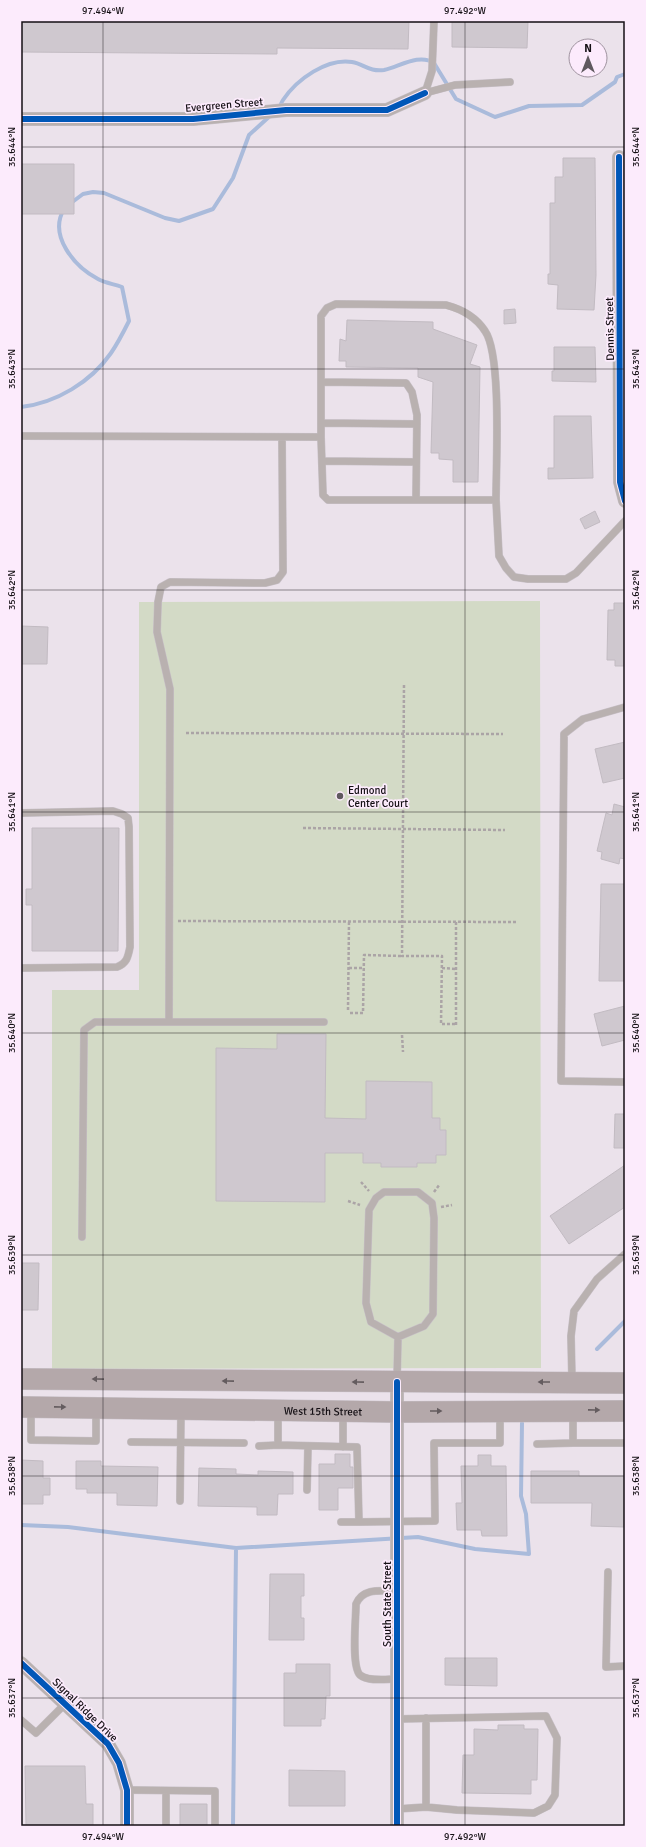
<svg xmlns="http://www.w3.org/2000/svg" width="646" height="1847" font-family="Signika,sans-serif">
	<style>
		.green { fill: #d3dac6 }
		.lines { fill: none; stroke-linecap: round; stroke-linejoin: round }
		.stream { stroke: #aabbdb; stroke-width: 4 }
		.building { fill: #cfc8cf; stroke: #c2bbc2 }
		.lane-casing { stroke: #c8c1c8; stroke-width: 8 }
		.street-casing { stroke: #c8c1c8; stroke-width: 14 }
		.primary-casing { stroke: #c8c1c8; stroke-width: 22 }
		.path { stroke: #aba4a6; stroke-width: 2.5; stroke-dasharray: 3 2; stroke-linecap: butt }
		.lane { stroke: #b9b1b0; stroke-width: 7 }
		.street { stroke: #b9b1b0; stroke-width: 13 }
		.primary { stroke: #b4a8aa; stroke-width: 21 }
		.cycleway-casing { stroke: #fcebfc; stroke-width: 8 }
		.cycleway { stroke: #0057b8; stroke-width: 6 }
		.oneway { fill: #645c5f }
		.ticks { fill: none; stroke: #140f14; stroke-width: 1; stroke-opacity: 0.45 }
		.poi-dot { fill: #5f595f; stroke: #fcebfc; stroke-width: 1.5 }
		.labels { text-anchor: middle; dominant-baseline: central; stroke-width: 3.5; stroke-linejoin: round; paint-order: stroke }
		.street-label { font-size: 11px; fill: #140f14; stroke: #fcebfc }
		.poi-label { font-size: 11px; fill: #140f14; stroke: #fcebfc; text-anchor: start }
		.neatline { fill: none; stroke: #140f14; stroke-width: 1.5 }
		.ticks-label { font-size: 10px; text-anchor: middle; fill: #140f14 }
	</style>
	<rect width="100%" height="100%" fill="#ebe2eb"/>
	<path class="green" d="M540,601L541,1368L52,1369V990H139V602Z"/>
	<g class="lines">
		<path class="stream" d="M279,108C281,105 281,103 283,100C297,79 327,58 352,62C364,64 369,72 384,70C399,67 419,53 434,63L456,99L495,117L529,106L582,105L615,82L617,77L625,74
			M71,203L83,194L93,192L104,193L165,218L179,221L213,209L233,178L249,135L271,115
			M21,407C56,403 91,382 111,353C118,343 124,331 129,321L122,287C114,284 105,283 98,279C75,267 48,236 64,209
			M597,1349L625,1321
			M21,1525L68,1527L236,1548L418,1537L475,1549L529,1554L526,1514L521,1496L522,1423
			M233,1826L236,1548"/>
	</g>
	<path class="building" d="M21,21H409L408,49L277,48V54L21,52Z
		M452,21H528L527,48L452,47Z
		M563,158H595L596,275L594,310L557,309L558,285L548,284V274H550V203H555V177H563Z
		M21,164H74V214H21Z
		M515,309L516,323L504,324V310Z
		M347,320L433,322V329L477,345L470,364L480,367L478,482H453V460L439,459V453H431L433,382L418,377V368L346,367V361H339L340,339L346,341Z
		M554,347H595L596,382L552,381V371H554Z
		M554,416H591L593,478L548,479V468H554Z
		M595,511L600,522L585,529L580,519Z
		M614,603H625V666H615V660H607L608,610H614Z
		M21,626L48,627L47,664H21Z
		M625,742V778L603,783L595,749Z
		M614,804L625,807V859L620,858L619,864L601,859L602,852L597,851L606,813L612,815Z
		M32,828H119L118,951H32V905H26V889H32Z
		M601,884H625V981H599Z
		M625,1006V1040L602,1046L594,1014Z
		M277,1034H326L325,1118L366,1119V1081L432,1082V1118H440V1130H446V1155H436V1163H417V1167H381V1163H363V1153H325V1202L216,1201V1048L277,1049Z
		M615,1114H625V1148H614Z
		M625,1165V1207L569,1244L550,1216Z
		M21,1263H39L38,1310H21Z
		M335,1454H350V1467H353V1488H338V1510H319V1464H335Z
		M478,1455H491V1466H506L507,1536H482L481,1530H457L456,1503H462L461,1466H478Z
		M21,1460L43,1461V1478H50V1495H43V1504H21Z
		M76,1461H101V1466L158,1467L157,1506L117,1505V1493H87V1489H76Z
		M199,1468L236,1469V1474L258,1475V1471L293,1472V1494H278L277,1515H257V1507L198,1506Z
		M531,1471H579V1476H625L624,1527L591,1526L592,1503H531Z
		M270,1574H304V1596H301V1618H304V1640H269Z
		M445,1658H497V1686L445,1685Z
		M296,1664H330V1696H326L325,1719H321V1726H284V1673H296Z
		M498,1725H524V1729H538L537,1780H531V1794L462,1793L463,1755H474V1729L498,1730Z
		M25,1766H85L86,1804H93V1826H26Z
		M289,1770L345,1771V1806H289Z
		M180,1804H207V1826H180Z"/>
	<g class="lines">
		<defs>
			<path id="lane" d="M425,93L455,85L510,82
				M425,93L432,71L434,21
				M321,382L406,383L412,392L417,415L416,500
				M321,423L417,424
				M21,436L321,437L323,495L328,500H496L499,556L506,568L514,577L528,579H566L576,573L625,521
				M321,437V316L327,308L336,304L446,305C461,309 476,317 485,331C502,355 496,466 496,500
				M322,461L416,462
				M625,707L583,719L564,734L561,1081L625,1082
				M21,813L113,811L122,814L128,818L129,827L130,947C128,957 127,963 117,967L21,968
				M169,1021L170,689L157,632L158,602L161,587L170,582L265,583L277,580L283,572L282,437
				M82,1237L84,1030L95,1022H324
				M397,1380L398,1337L371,1322L366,1303L369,1210L376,1198L384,1192H418L432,1203L434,1218L433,1314L424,1326L398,1337
				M572,1380L571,1336L574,1311L597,1279L625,1254
				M31,1409V1440L96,1441V1410
				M278,1412V1445L357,1447L359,1522L435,1521L434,1443H500V1413
				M573,1412V1443H625
				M343,1413V1447
				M131,1442L244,1443
				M537,1444L573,1443
				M259,1446L278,1445
				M307,1490L308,1446
				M180,1501L181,1411
				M341,1522H359
				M608,1572L606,1667L625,1666
				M397,1591C382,1591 363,1587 356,1604C356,1618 351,1666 360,1675C368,1682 387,1679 397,1679
				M426,1718V1807
				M397,1719L546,1716L557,1738L555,1795L548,1806L534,1813L457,1810L426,1807L397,1809
				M21,1720L36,1733L65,1704
				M127,1790L215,1791V1826
				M166,1791V1826"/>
			<path id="street" d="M21,119H193L286,110H387L425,93
				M619,157L620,482L625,501
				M397,1382V1826
				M21,1663L108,1744L119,1763L127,1790V1826"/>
			<g id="primary">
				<path d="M21,1379L625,1383"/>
				<path id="s1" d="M21,1407L397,1412L625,1411"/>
			</g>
		</defs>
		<use href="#lane" class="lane-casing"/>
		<use href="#street" class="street-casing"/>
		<use href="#primary" class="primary-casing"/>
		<path class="path" d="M404,685L402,956H442L441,1024H456
			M186,733L503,734
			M303,828L505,830
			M178,921L516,922
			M456,922V1027
			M349,968H364
			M442,968L456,969
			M348,1010L349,922
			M350,1013H363L364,955L402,956
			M402,1035L403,1052
			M361,1182L369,1191
			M434,1192L440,1184
			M348,1201L360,1205
			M441,1207L452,1205"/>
		<use href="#lane" class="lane"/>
		<use href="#street" class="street"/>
		<use href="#primary" class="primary"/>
		<defs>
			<path id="cycleway" d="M21,119H193L286,110H387L425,93
				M619,157L620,482L625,501
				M397,1382V1826
				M21,1663L108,1744L119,1763L127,1790V1826"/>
		</defs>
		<use href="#cycleway" class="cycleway-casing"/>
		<use href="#cycleway" class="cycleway"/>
	</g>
	<defs><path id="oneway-solid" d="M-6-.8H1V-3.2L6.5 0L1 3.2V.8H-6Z"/></defs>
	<g class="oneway">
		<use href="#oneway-solid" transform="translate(98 1379) rotate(-179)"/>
		<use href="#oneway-solid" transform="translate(228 1381) rotate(-179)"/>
		<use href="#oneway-solid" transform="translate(358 1382) rotate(-179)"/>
		<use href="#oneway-solid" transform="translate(544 1382) rotate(180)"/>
		<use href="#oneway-solid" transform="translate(60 1407) rotate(1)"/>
		<use href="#oneway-solid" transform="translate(594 1410) rotate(1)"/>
		<use href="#oneway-solid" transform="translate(436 1411)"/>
	</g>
	<path class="ticks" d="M103,21V1826M465,21V1826M21,147H625M21,369H625M21,590H625M21,812H625M21,1033H625M21,1255H625M21,1476H625M21,1698H625"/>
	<circle class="poi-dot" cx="340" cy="796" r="4"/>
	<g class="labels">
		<g class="street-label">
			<text transform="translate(224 105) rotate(-5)">Evergreen Street</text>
			<text transform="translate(610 329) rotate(-91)">Dennis Street</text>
			<text stroke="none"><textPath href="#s1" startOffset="302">West 15th Street</textPath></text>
			<text transform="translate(387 1604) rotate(-90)">South State Street</text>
			<text transform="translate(85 1710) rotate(44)">Signal Ridge Drive</text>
		</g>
		<g class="poi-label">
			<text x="348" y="790">Edmond<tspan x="348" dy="13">Center Court</tspan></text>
		</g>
	</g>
	<rect width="646" height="1847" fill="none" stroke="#fcebfc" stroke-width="44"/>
	<g transform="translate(588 58)"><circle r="19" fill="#fcebfc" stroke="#9f939f"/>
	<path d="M0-3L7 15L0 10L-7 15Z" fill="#5f595f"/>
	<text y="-6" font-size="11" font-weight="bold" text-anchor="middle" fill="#140f14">N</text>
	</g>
	<rect x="22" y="22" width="602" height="1803" class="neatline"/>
	<g class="ticks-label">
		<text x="103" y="14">97.494°W</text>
		<text x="465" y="14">97.492°W</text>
		<text transform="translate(11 147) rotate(-90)" y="4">35.644°N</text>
		<text transform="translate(635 147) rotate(-90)" y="4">35.644°N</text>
		<text transform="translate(11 369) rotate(-90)" y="4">35.643°N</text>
		<text transform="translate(635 369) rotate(-90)" y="4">35.643°N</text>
		<text transform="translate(11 590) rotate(-90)" y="4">35.642°N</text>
		<text transform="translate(635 590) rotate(-90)" y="4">35.642°N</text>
		<text transform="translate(11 812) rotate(-90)" y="4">35.641°N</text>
		<text transform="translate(635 812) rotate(-90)" y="4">35.641°N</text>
		<text transform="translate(11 1033) rotate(-90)" y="4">35.640°N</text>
		<text transform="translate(635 1033) rotate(-90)" y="4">35.640°N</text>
		<text transform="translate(11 1255) rotate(-90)" y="4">35.639°N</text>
		<text transform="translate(635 1255) rotate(-90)" y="4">35.639°N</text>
		<text transform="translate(11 1476) rotate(-90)" y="4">35.638°N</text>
		<text transform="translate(635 1476) rotate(-90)" y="4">35.638°N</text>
		<text transform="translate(11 1698) rotate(-90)" y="4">35.637°N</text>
		<text transform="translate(635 1698) rotate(-90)" y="4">35.637°N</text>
		<text x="103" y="1840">97.494°W</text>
		<text x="465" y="1840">97.492°W</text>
	</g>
</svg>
